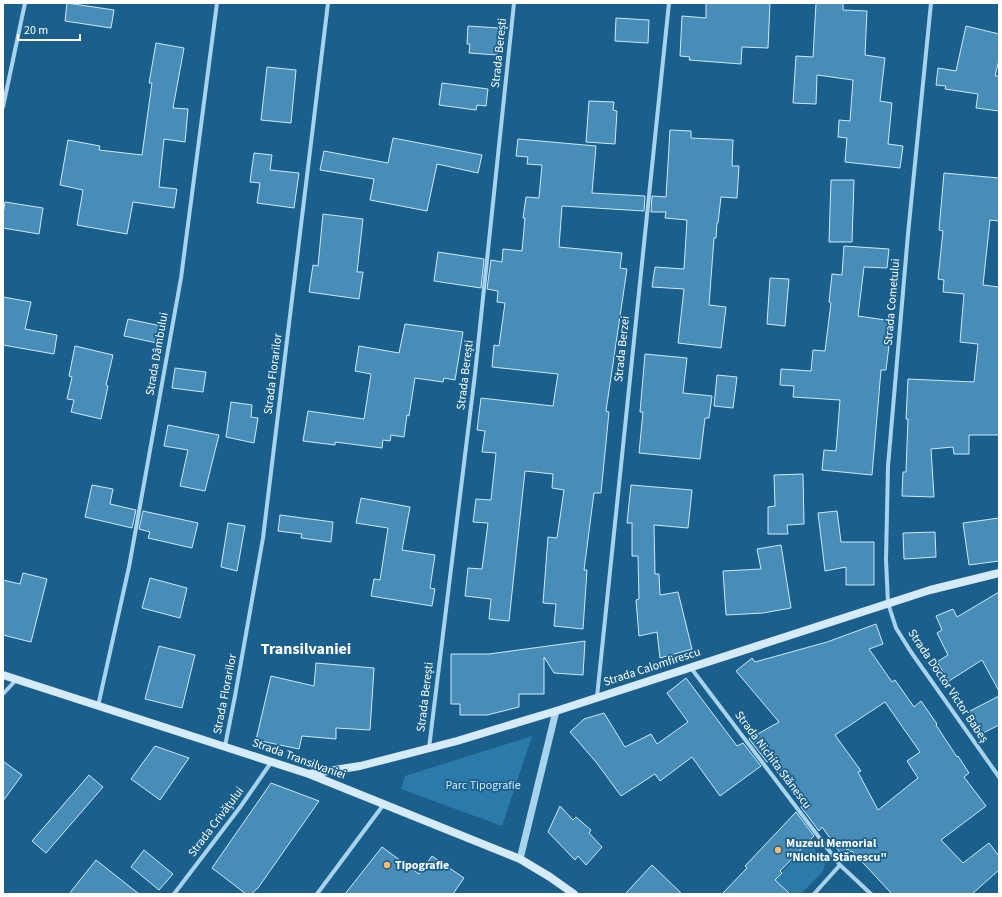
<svg xmlns="http://www.w3.org/2000/svg" width="1002" height="897" font-family="'Source Sans 3',sans-serif">
	<style>
		.green { fill: #2b7aa9 }
		.building { fill: #488db7; stroke: #cee9fa; fill-rule: evenodd }
		.lines { fill: none; stroke-linecap: round; stroke-linejoin: round }
		.minor { stroke: #a8d3ed; stroke-width: 4 }
		.tertiary { stroke: #a8d3ed; stroke-width: 7 }
		.secondary { stroke: #d5ebfa; stroke-width: 8 }
		.poi-dot { fill: #feb865; stroke: #1b608d; stroke-width: 1.5 }
		.labels { text-anchor: middle; dominant-baseline: central; stroke-width: 3.5; stroke-linejoin: round; paint-order: stroke }
		.street-label { font-size: 12px; fill: #fff; stroke: #1b608d }
		.park-label { font-size: 12px; fill: #cee9fa; stroke: #1b608d }
		.poi-label { font-size: 12px; font-weight: bold; fill: #fff; stroke: #1b608d; text-anchor: start }
		.district-label { font-size: 16px; font-weight: bold; fill: #fff; stroke: #1b608d }
	</style>
	<rect width="100%" height="100%" fill="#1b608d"/>
	<path class="green" d="M532,736L502,826L401,789L405,776Z
		M809,841L825,864L823,871L801,894H790L775,880Z"/>
	<path class="building" d="M67,3L114,10L111,28L65,21Z
		M706,3H770L768,48L742,47L741,64L689,60L690,57L680,56L682,16L706,18Z
		M816,3H843V10L867,11L865,55L885,58L880,101L892,103L888,144L903,146L900,168L845,162L847,138L838,137L839,120L850,121L853,80L817,75L816,104L793,103L796,56L813,57Z
		M616,18L649,20L648,43L615,41Z
		M468,26L499,28L497,55L469,53L470,44H467Z
		M966,26L999,34V60L995,76H999V111L976,108L978,94L945,89L946,86L936,85L938,68L956,71Z
		M156,43L184,48L173,108L188,109L185,142L164,139L159,187L177,189L174,208L133,202L127,234L77,225L83,190L60,185L68,140L100,146L99,150L142,155L152,83H149Z
		M267,67L296,70L291,123L261,120Z
		M442,83L488,89L486,106L477,105L476,110L439,105Z
		M589,101L614,102L613,110L617,111L615,144L586,142Z
		M670,130L691,131V138L733,140L732,166H739L737,198L721,197L718,223H717L716,238H714L709,305L726,307L721,348L678,343L684,289L652,287L655,267L684,269L687,220L665,218L666,212H651L652,196L666,197Z
		M393,138L482,155L478,173L437,164L427,211L370,200L374,179L320,170L324,151L388,163Z
		M518,139L596,146L592,193L645,196L644,211L562,206L559,247L622,253L620,268L627,269L606,411L609,412L601,493H594L584,570H587L583,629L554,626L556,604L543,603L548,537L557,538L564,490L552,488L553,474L525,471L509,621L489,619L491,599L465,596L468,568L482,569L488,523L473,522L476,499L491,500L496,453L482,452L485,431L477,430L481,398L553,406L558,374L492,367L494,345L499,346L505,303L497,302L498,291L487,289L491,260L502,262L503,249L522,251L525,218H523L526,197L539,198L542,165L527,164L528,157L516,156Z
		M254,153L272,155L270,170L299,173L294,208L257,203L260,183L250,182Z
		M944,173L999,178V221L990,220L983,285L999,287V432L998,435H969V454H954L953,447L931,449L934,497L902,496L903,472H906L908,419H906L908,379L974,382L978,344L960,342L964,294L943,292L944,280L938,279L943,231L939,230Z
		M831,180H854L852,242H829Z
		M5,202L43,208L39,234L3,228V214Z
		M323,214L363,219L357,272H363L359,299L309,292L313,265L318,266Z
		M844,246L889,249L887,268L864,267L858,316L892,321L886,370H881L872,475L822,470L824,450L836,451L840,400L793,397L794,386L780,385L781,369L811,371L813,350L825,351L831,303L829,302L832,274L842,275Z
		M438,252L484,259L481,288L434,281Z
		M770,278L789,279L785,326L767,324Z
		M3,297L31,302L25,329L57,335L54,354L3,345Z
		M128,319L161,326L157,343L124,336Z
		M405,324L463,332L455,380L444,378L443,382L415,378L409,416L407,415L404,437L391,435L390,441L383,440L382,448L335,442V445L303,441L308,411L364,419L371,374L355,371L359,346L399,353Z
		M75,346L113,355L106,385L108,386L101,419L71,412L74,400L67,399L72,377L69,376Z
		M645,354L687,358L683,393L712,396L709,418H705L700,459L639,453L643,412H640Z
		M175,368L206,372L203,392L172,388Z
		M717,375L737,377L733,408L714,406Z
		M231,402L252,405L251,417L258,418L254,443L226,437Z
		M168,425L219,435L205,491L180,486L188,450L164,446Z
		M803,474L804,524L787,525L788,534H768V507L775,506L774,475Z
		M92,485L113,489L110,504L136,510L132,528L85,517Z
		M631,485L692,490L688,528L654,525L655,574H659L660,595L678,592L692,649L660,658L657,632L639,636L636,600L639,599L638,556H632V523H627Z
		M361,498L410,507L402,550L435,555L430,588L435,589L432,606L371,596L374,579L380,580L388,528L356,523Z
		M143,511L198,523L192,548L148,538L150,532L139,529Z
		M837,511L841,542H874V585H846V567L825,571L818,513Z
		M280,515L333,522L331,542L301,538L302,534L278,531Z
		M999,518V561L969,565L963,523Z
		M228,523L245,526L237,571L221,567Z
		M935,532L936,557L904,559L903,533Z
		M781,545L791,608L763,613L726,615L723,571L761,569L757,549Z
		M23,573L47,579L31,642L3,635V580L20,584Z
		M150,578L187,588L180,618L142,608Z
		M999,592V691L982,660L949,681L937,662L948,655L937,633L942,630L936,616L953,609L957,617Z
		M876,624L883,644L869,649L892,682L895,680L914,707L921,701L937,724L936,725L957,757L958,756L969,773L964,777L986,806L941,840L963,863L989,843L999,856V870L972,894H892L852,851L851,852L848,849L841,854L822,827L819,831L801,807L802,805L769,761L767,762L749,739L779,722L736,671L752,658L755,662L827,642ZM885,702L920,752L907,761L918,778L878,810L858,772L861,771L835,735Z
		M585,641L583,675L554,673L544,657V694H519V707L487,715H460V704H451V654H489Z
		M159,646L195,655L182,708L145,699Z
		M316,663L374,668L370,730L336,728V739L302,736L299,749L256,740L271,676L314,686Z
		M686,678L737,746L743,743L761,766L720,796L692,757L660,781L655,774L621,796L596,762L570,732L584,719L604,713L625,747L651,734L657,744L688,722L667,693Z
		M999,696V725L979,735L970,718V711Z
		M155,746L189,758L160,800L131,779Z
		M3,761L22,775L3,801Z
		M89,775L103,787L46,853L32,841Z
		M271,783L319,801L258,888L251,894H246L212,868Z
		M560,806L573,820L576,817L591,830L589,833L602,847L586,865L578,856L575,860L548,832Z
		M796,812L814,836L780,871L782,873L775,880L790,894H722L747,868L745,866Z
		M382,847L419,874L432,856L464,878L453,894H345Z
		M144,850L173,874L159,890L131,867Z
		M96,860L139,894H69Z
		M652,865L682,894H625Z"/>
	<g class="lines">
		<path class="minor" d="M931,3L908,234L888,466L886,560L888,603L896,628L911,652L999,777
			M3,107L25,3
			M691,668L840,865L871,894
			M3,694L16,680
			M597,697L669,3
			M98,706L129,567L181,278L217,3
			M225,746L235,696L263,538L328,3
			M429,748L475,374L514,3
			M174,894L241,806L272,761
			M317,894L384,804
			M814,894L840,865"/>
		<path class="tertiary" d="M520,859L556,711"/>
		<path class="secondary" d="M3,675L309,774L520,859L550,877L574,894
			M309,774L360,766L457,741L556,711L930,590L999,573"/>
	</g>
	<g class="poi-dot">
		<circle cx="778" cy="850" r="4"/>
		<circle cx="387" cy="865" r="4"/>
	</g>
	<g class="labels">
		<g class="street-label">
			<text transform="translate(499 53) rotate(-84)">Strada Berești</text>
			<text transform="translate(892 302) rotate(-85)">Strada Cometului</text>
			<text transform="translate(622 349) rotate(-84)">Strada Berzei</text>
			<text transform="translate(157 354) rotate(-80)">Strada Dâmbului</text>
			<text transform="translate(273 374) rotate(-83)">Strada Florarilor</text>
			<text transform="translate(465 375) rotate(-83)">Strada Berești</text>
			<text transform="translate(652 667) rotate(-18)">Strada Calomfirescu</text>
			<text transform="translate(948 686) rotate(56)">Strada Doctor Victor Babeș</text>
			<text transform="translate(225 694) rotate(-79)">Strada Florarilor</text>
			<text transform="translate(425 697) rotate(-83)">Strada Berești</text>
			<text transform="translate(299 759) rotate(20)">Strada Transilvaniei</text>
			<text transform="translate(773 760) rotate(53)">Strada Nichita Stănescu</text>
			<text transform="translate(216 822) rotate(-53)">Strada Crivățului</text>
		</g>
		<g class="park-label">
			<text x="483" y="785">Parc Tipografie</text>
		</g>
		<g class="poi-label">
			<text x="786" y="843">Muzeul Memorial<tspan x="786" dy="14">"Nichita Stănescu"</tspan></text>
			<text x="395" y="865">Tipografie</text>
		</g>
		<g class="district-label">
			<text x="306" y="649">Transilvaniei</text>
		</g>
	</g>
	<rect width="1002" height="897" fill="none" stroke="#ffffff" stroke-width="8"/>
	<path d="M18 34v6h62v-6" fill="none" stroke="#ffffff" stroke-width="2"/>
	<text x="24" y="34" font-size="12" fill="#ffffff" stroke="#1b608d" stroke-width="3" paint-order="stroke">20 m</text>
</svg>
